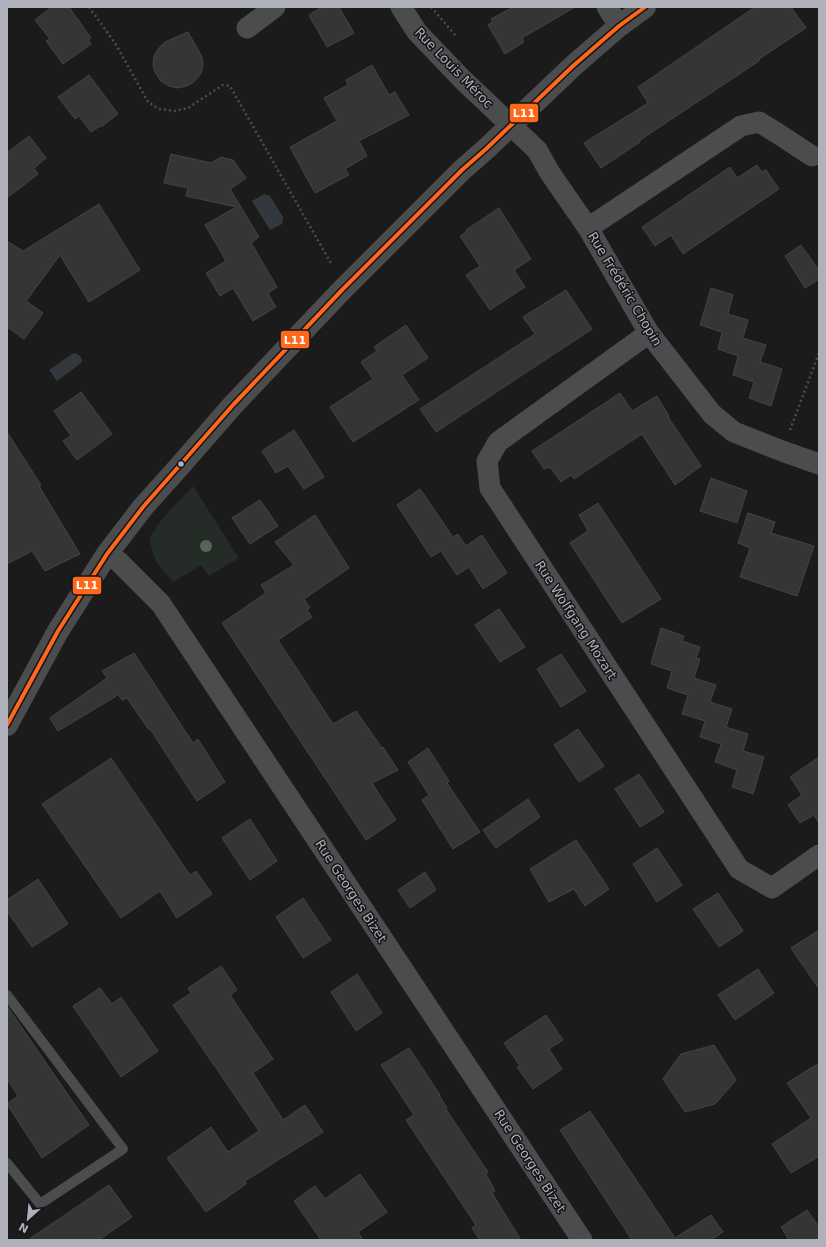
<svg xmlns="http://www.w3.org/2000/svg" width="826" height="1247" font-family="'DejaVu Sans',sans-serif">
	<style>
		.green { fill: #252b26 }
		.water { fill: #33383f }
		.building { fill: #353536; stroke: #444447 }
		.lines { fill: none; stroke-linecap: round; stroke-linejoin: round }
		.path { stroke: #4c4d4f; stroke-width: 2.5; stroke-dasharray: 2 3; stroke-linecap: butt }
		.service { stroke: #4b4c4d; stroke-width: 10 }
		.minor { stroke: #4b4c4d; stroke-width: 21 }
		.tertiary { stroke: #4b4c4d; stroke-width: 22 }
		.bus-1-casing { stroke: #151517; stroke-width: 7 }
		.bus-1 { stroke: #ff671b; stroke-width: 4 }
		.tree { fill: #56655a }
		.bus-dot { fill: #aeb0ba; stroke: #151517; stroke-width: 1.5 }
		.labels { text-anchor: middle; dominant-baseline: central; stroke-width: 3; stroke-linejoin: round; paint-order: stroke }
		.street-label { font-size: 13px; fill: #aeb0ba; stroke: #151517 }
		.line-badge { stroke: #151517; stroke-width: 1.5 }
		.badge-label { font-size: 11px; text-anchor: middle; font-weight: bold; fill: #fff }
	</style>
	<rect width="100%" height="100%" fill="#1b1b1b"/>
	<path class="green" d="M193,486L239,558L209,576L201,565L173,582L156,562L149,539L161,520Z"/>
	<path class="water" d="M264,194L270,196L283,217L282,224L270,230L252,201Z
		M75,353L80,356L82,360L81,363L57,381L49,370L72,354Z"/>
	<path class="building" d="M52,7H69L91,38L88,40L91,44L63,64L46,41L50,39L35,20Z
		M322,7H339L354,33L327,47L309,15Z
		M513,7H575L522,38L524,42L505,54L488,25L493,22L491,19Z
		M755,7H791L806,28L759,59V61L640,140V142L601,168L584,143L648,103L638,87Z
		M188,32L202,57L203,66L202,70L200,75L194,82L187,86L178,88L169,86L161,81L156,74L153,66L154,56L158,49L165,42Z
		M372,65L389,95L395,92L409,115L359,141L367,156L345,169L349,175L315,193L290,147L337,121L324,98L348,85L346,80Z
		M89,75L118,114L101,127L100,126L91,132L79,116L75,119L58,97Z
		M29,136L46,158L34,168L38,174L7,198V153Z
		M171,154L211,163L221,157L233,160L246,178L230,189L259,237L251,243L277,287L268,293L276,307L253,321L233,288L220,296L206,273L226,261L205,225L236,207L186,196L188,188L164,183Z
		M757,165L762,172L766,170L779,189L683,254L671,235L655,246L642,227L730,167L737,178Z
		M99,204L140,270L89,302L60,255L26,301L43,313L24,339L7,327V241L23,251Z
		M499,208L531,259L514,270L525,287L490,310L466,275L480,266L460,236L467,231L466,230Z
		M801,245L819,270V279L805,288L785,256Z
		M711,288L733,295L728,314L748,320L743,338L766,345L760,362L782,369L771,406L749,398L754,382L733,375L738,356L718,349L722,332L700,325Z
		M566,290L592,329L436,432L420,409L535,334L523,317Z
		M406,325L428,358L402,375L419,400L353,442L330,407L373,379L361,362L377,351L374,347Z
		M81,392L112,434L77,460L63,441L71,436L54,411Z
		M620,393L632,411L657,396L669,416L668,417L701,466L675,485L642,434L574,479L571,475L561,482L550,467L544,469L532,451Z
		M294,430L324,477L304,489L288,466L276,473L262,451Z
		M7,432L41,485L39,486L80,554L45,571L32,551L7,564Z
		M711,478L747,491L737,523L700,511Z
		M420,489L453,537L458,534L466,546L482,535L507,573L483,589L469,567L457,575L441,551L431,557L397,505Z
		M260,500L278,526L250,544L232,518Z
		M598,503L661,599L622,623L570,543L588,531L579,515Z
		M748,513L775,522L771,533L814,546L797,596L740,577L750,548L738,543Z
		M315,515L349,568L304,599L310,608L307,610L312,617L278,640L333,724L356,711L382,748L383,747L398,770L372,783L396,820L366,840L222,623L266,593L261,585L294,565L275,542Z
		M499,609L525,647L500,662L475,625Z
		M661,628L684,636L682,641L700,647L696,658L700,659L694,678L716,685L710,702L732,709L726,727L748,734L743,751L764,757L753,794L732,787L737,770L715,762L721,744L700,737L705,721L682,714L688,695L667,688L672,671L651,664Z
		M134,653L193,743L198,739L225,782L197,801L150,729L149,730L127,698L122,700L118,695L58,731L50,718L107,678L102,671Z
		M561,654L586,691L561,707L537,669Z
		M578,729L604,766L579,782L554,745Z
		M428,748L449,781L447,783L480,832L453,849L422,800L429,795L408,762Z
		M819,757V823L814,815L800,823L788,805L802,795L790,777Z
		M111,758L190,875L196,871L212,894L177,918L160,891L121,918L42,804Z
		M639,774L664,812L640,827L615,789Z
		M528,799L540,817L496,848L483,830Z
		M250,819L277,861L250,880L222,838Z
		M576,840L609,889L585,906L574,889L549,902L530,869Z
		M657,848L682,885L657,902L633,864Z
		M425,872L436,890L410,908L398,890Z
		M38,879L68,924L32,947L7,911V900Z
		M718,893L743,931L719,947L693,909Z
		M303,898L331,940L303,958L276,917Z
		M819,930V989L791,948Z
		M221,966L237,990L230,995L273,1059L253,1073L283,1120L305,1105L323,1132L245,1181L246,1184L206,1212L167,1158L211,1127L228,1152L259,1131L173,1005L191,993L188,988Z
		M758,969L774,993L735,1020L718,995Z
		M357,974L382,1013L356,1031L331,992Z
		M100,988L112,1004L121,997L158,1051L121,1077L73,1006Z
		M7,1006L71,1099L89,1125L42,1158L7,1104L18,1096L7,1079Z
		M546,1015L563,1040L549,1049L562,1069L533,1089L517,1067L520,1066L504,1043Z
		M714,1045L736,1080L715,1104L685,1112L663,1079L681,1054Z
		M409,1048L440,1095H439L447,1108L446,1109L488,1172L486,1174L495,1191L492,1193L521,1240H480L472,1228L476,1225L406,1120L414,1115L381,1065Z
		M819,1063V1156L791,1173L772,1144L811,1118L787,1083Z
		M590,1111L675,1238L711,1215L723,1232L711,1240H632L560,1130Z
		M360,1174L387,1212L358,1232L363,1240H321L294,1201L315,1186L325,1199Z
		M109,1185L132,1217L99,1240H28Z
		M807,1210L819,1227V1240H789L781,1227Z"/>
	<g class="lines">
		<path class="path" d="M89,7L115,43L148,102L159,109L175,111L188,108L223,85L230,86L332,265
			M431,7L456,36
			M790,430L819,353"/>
		<path class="service" d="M7,995L123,1149L40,1204L7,1163"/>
		<path class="minor" d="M401,7L417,32L463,80L537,150L550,173L588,228L649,333L712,414L734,432L782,451L819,464
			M607,7L619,26
			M247,28L275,7
			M588,228L741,126L759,122L777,133L812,156
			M649,333L498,442L487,461L490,488L739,869L772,888L819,855
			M107,554L118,561L161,604L582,1240"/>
		<path class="tertiary" d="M7,725L58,631L107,554L143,507L178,468L233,405L342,290L462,170L486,149L573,66L619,26L645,7"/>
		<defs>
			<path id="bus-1" d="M7,725L58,631L107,554L143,507L233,405L342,290L462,170L486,149L573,66L619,26L645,7"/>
		</defs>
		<use href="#bus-1" class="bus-1-casing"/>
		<use href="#bus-1" class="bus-1"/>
	</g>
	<circle class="tree" cx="206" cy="546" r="6"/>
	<circle class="bus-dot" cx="181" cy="464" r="3.5"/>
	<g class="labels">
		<g class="street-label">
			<text transform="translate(454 68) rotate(46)">Rue Louis Méroc</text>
			<text transform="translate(625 289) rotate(59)">Rue Frédéric Chopin</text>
			<text transform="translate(576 620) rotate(57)">Rue Wolfgang Mozart</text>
			<text transform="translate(351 891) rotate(57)">Rue Georges Bizet</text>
			<text transform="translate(530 1161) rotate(57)">Rue Georges Bizet</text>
		</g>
	</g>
	<g class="line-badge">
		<rect x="509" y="103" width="30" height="20" rx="4" fill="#ff671b"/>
		<rect x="280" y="330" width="30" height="19" rx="4" fill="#ff671b"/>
		<rect x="72" y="576" width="30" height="19" rx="4" fill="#ff671b"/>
	</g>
	<g class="badge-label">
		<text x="524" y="117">L11</text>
		<text x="295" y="344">L11</text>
		<text x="87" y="589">L11</text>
	</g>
	<rect width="826" height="1247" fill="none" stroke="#aeb0ba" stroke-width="16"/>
	<g transform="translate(28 1219) rotate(207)" stroke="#151517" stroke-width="3" paint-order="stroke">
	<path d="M0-3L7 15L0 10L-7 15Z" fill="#aeb0ba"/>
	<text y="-6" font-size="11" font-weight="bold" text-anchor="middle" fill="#aeb0ba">N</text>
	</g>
</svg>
